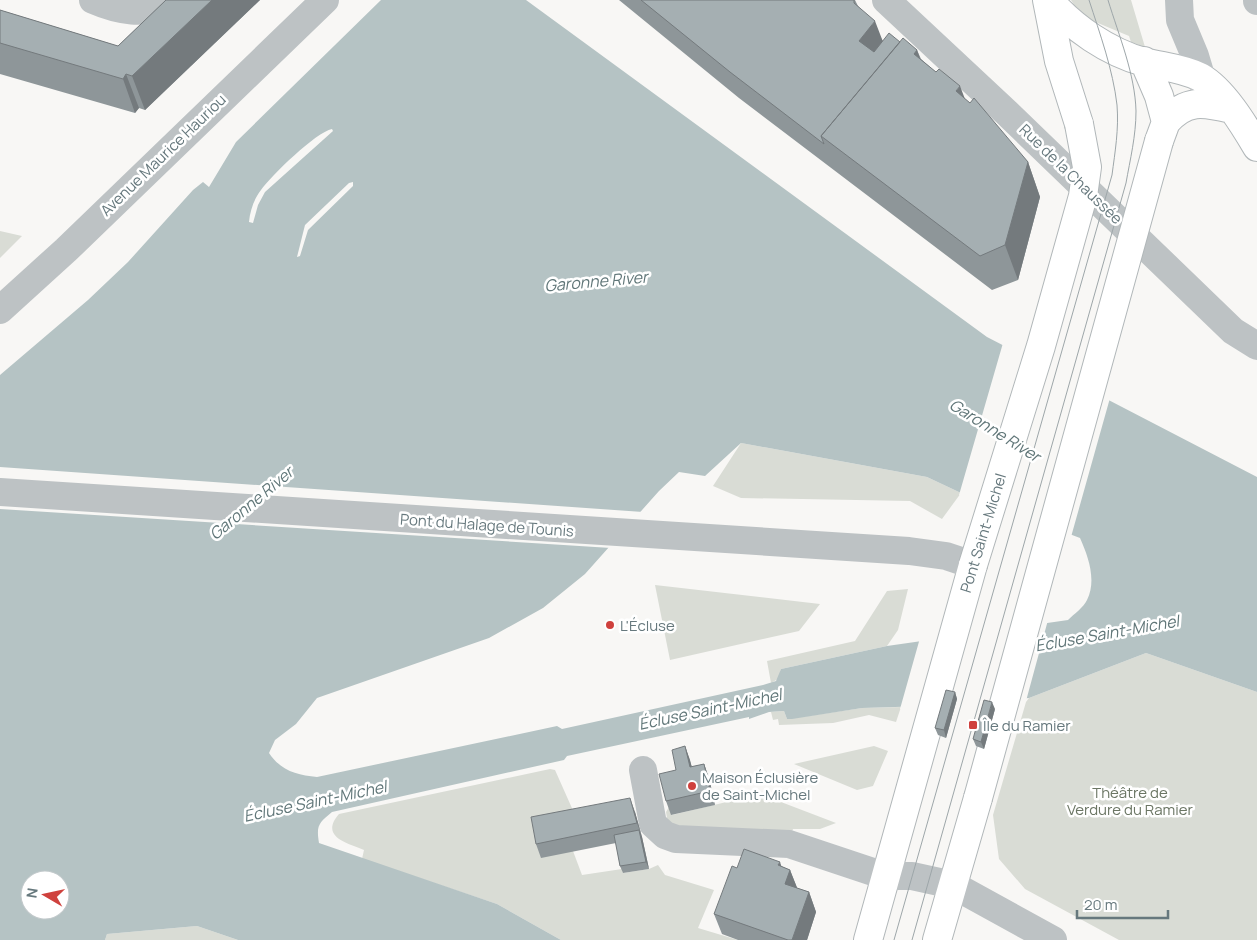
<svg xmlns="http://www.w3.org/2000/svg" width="1257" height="940" font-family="Manrope,sans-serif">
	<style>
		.green { fill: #d9dcd5 }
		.water { fill: #b5c3c4; fill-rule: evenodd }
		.pier { fill: #f8f7f5 }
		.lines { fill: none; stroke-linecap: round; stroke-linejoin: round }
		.major-casing { stroke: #b1b7b9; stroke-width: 30 }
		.minor { stroke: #bdc2c4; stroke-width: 28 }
		.major { stroke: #fff; stroke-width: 28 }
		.tram { stroke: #9da6a9; stroke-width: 1 }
		.major-bridge-casing { stroke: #b1b7b9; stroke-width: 30; stroke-linecap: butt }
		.major-bridge { stroke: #fff; stroke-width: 28 }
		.wall { fill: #8e9699 }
		.shaded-wall { fill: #747a7d }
		.building { fill: #a5afb2; stroke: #747a7d }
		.poi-dot { fill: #cf413d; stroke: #fff; stroke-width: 2 }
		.labels { text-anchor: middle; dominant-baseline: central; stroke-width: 5; stroke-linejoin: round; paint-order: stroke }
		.street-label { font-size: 15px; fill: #66787d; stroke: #fff }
		.poi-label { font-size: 15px; fill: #66787d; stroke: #fff; text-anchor: start }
		.park-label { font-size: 15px; fill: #6b7664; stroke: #fff }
		.water-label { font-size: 16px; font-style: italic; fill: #607678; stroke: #fff }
	</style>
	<rect width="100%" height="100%" fill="#f8f7f5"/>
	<path class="green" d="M1071,0H1131L1145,47L1131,42L1129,36L1081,16Z
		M0,231L22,236L0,258Z
		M741,443L927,477L961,493L942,519L910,501L741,498L713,486Z
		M655,585L820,604L799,631L670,660Z
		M908,589L898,630L887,646L781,669L778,679L771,683L767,661L855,641L887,591Z
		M1146,653L1257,692V940H1119L1025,889L999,859L993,815L1026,702L1029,698Z
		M901,707L896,722L869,715L833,723L779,725L778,719L773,720L771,712L784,711L787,719L862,708Z
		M874,746L888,751L873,786L857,790L794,764Z
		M550,769L555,770L575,815L573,851L582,875L622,869L623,873L649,869L658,865L665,875L714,890L698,928L738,940H561L497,904L362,859L364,850C348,843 319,837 339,814Z
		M760,794L836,823L820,829H793L792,832L673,826L668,823L666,812L669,807L672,815Z
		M197,926L238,940H105L107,934Z"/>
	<path class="water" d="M381,0H526L987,337L1257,477V692L1146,653L1029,698L961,705L862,708L792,719H787L784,711L769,712L749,719V717L567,756L564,760L332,812C319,823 316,825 319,843L497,904L561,940H238L197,926L107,934L105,940H0V375L88,300L128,262L193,190L203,182L209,187L236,142ZM332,129L333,131L265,192L258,205L253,223L249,222C250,211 254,199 261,190C271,176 316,132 332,129ZM353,182V186L308,230L300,256L297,257L305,225L349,183ZM741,443L927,477L961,493L1080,538C1088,556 1097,580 1087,600C1084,607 1074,614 1068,620L887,646L781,669L776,681L763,685L562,729L557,726L317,777C297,775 281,771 269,753L275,740L296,724L317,698L489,638L543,608L585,574L659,491L679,472L705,476ZM30,880H60V910H30Z"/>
	<path class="pier" d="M1003,343L1110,398L1071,537L959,495Z
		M0,467L643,512L611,548L0,509Z
		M1048,620L1026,701L962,708L900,709L920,638Z"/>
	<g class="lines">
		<defs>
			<path id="major" d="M1047,0L1059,61L1079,124
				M1049,0C1073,28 1108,52 1144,62C1163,67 1182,68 1200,77C1223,90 1244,125 1257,147
				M1144,61L1159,96L1166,122L1159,141
				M1166,122C1186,99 1203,102 1231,109
				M868,940L973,565
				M937,940L978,798"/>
		</defs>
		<use href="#major" class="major-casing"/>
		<path class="minor" d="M93,0C116,10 148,18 168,0
			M886,0L1007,113L1233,331L1257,346
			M1179,0L1180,20L1195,56L1207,96
			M1257,0V1
			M0,310L66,250L325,0
			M0,492L909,551L946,556L973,565
			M643,770L653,824L665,835L676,839L789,844L885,876H912L953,885L1053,940"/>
		<use href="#major" class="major"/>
		<path class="tram" d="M894,940L1112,175C1115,152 1119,129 1117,105C1113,70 1100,34 1089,0
			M912,940L1126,183C1130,160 1136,136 1136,111C1135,74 1119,36 1108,0"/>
		<defs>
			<path id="major-bridge" d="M973,565L1041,346L1083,196L1087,167L1079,124
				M978,798L1159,141"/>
		</defs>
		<use href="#major-bridge" class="major-bridge-casing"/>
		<use href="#major-bridge" class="major-bridge"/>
	</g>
	<path class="wall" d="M166,0H260L145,110L139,108L135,113L0,74V10L118,46Z
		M619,0H855L858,6L883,41L900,42L917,50L921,59L965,99L1028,162L1040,197L1018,280L992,290L739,98Z
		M955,692L957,699L946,738L938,735L935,728Z
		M995,709L984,749L976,746L973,739Z
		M685,746L692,767L704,764L709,778L715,805L671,815L666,801L676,770Z
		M635,812L642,837L649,869L623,873L620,866L616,843L541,858L536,844Z
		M781,866L790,870L797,888L809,892L816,912L807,940H738L722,934L714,914L737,868Z"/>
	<path class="shaded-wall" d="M212,0H260L145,110L132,76Z
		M875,21L885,47L869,67L859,41Z
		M917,50L929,84L914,54Z
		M126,74L139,108L135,113L123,79Z
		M960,86L973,120L956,91Z
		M1028,162L1040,197L1018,280L1005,245Z
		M955,692L957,699L946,738L944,730Z
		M992,702L995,709L984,749L981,742Z
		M685,746L690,760L695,781L690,767Z
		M704,764L709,778L715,805L710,791Z
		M630,798L635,812L642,837L637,823Z
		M639,830L642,837L649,869L646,862Z
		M780,862L786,880L790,870L798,890L792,904L778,865Z
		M809,892L816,912L807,940H792Z"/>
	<path class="building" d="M166,0H212L132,76L126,74L123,79L0,43V10L118,46Z
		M641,0H854V3L875,21L859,41L874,52L889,33L900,42L821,136L824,144L730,72Z
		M903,38L917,50L914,54L936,72L939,69L960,86L956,91L970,103L974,98L1028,162L1005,245L980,256L821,136Z
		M946,690L955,692L944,730L935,728Z
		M984,700L992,702L981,742L973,739Z
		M685,746L690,767L704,764L710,791L666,801L659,774L676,770L672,750Z
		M630,798L637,823L536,844L531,817Z
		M639,830L646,862L620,866L614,835Z
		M744,849L780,862L778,865L790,870L785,884L809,892L792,940H788L714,914L732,866L737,868Z"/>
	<g class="poi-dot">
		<circle cx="610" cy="625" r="5"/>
		<rect x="968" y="720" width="10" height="10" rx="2.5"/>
		<circle cx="692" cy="786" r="5"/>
	</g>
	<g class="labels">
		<g class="street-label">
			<text transform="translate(163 155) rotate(-44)">Avenue Maurice Hauriou</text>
			<text transform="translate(1071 174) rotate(44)">Rue de la Chaussée</text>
			<text transform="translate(487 525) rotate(4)">Pont du Halage de Tounis</text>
			<text transform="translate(983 533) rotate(-73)">Pont Saint-Michel</text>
		</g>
		<g class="poi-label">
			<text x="620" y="625">L'Écluse</text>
			<text x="983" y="725">Île du Ramier</text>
			<text x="702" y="777">Maison Éclusière<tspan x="702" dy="17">de Saint-Michel</tspan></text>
		</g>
		<g class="park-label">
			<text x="1130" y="792">Théâtre de<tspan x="1130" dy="17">Verdure du Ramier</tspan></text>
		</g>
		<g class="water-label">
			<text transform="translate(596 281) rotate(-5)">Garonne River</text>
			<text transform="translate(995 430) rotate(32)">Garonne River</text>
			<text transform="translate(251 503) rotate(-40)">Garonne River</text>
			<text transform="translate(1107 633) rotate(-10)">Écluse Saint-Michel</text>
			<text transform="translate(710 709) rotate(-12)">Écluse Saint-Michel</text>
			<text transform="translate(315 801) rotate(-12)">Écluse Saint-Michel</text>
		</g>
	</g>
	<g transform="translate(45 895) rotate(279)"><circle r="24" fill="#ffffff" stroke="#c2c9cb"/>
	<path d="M0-4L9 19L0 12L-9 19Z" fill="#cf413d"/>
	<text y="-8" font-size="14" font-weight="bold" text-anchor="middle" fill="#66787d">N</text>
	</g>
	<path d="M1077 910v8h91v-8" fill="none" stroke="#66787d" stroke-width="2.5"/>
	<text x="1084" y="910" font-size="15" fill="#66787d" stroke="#ffffff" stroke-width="4" paint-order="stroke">20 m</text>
</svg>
